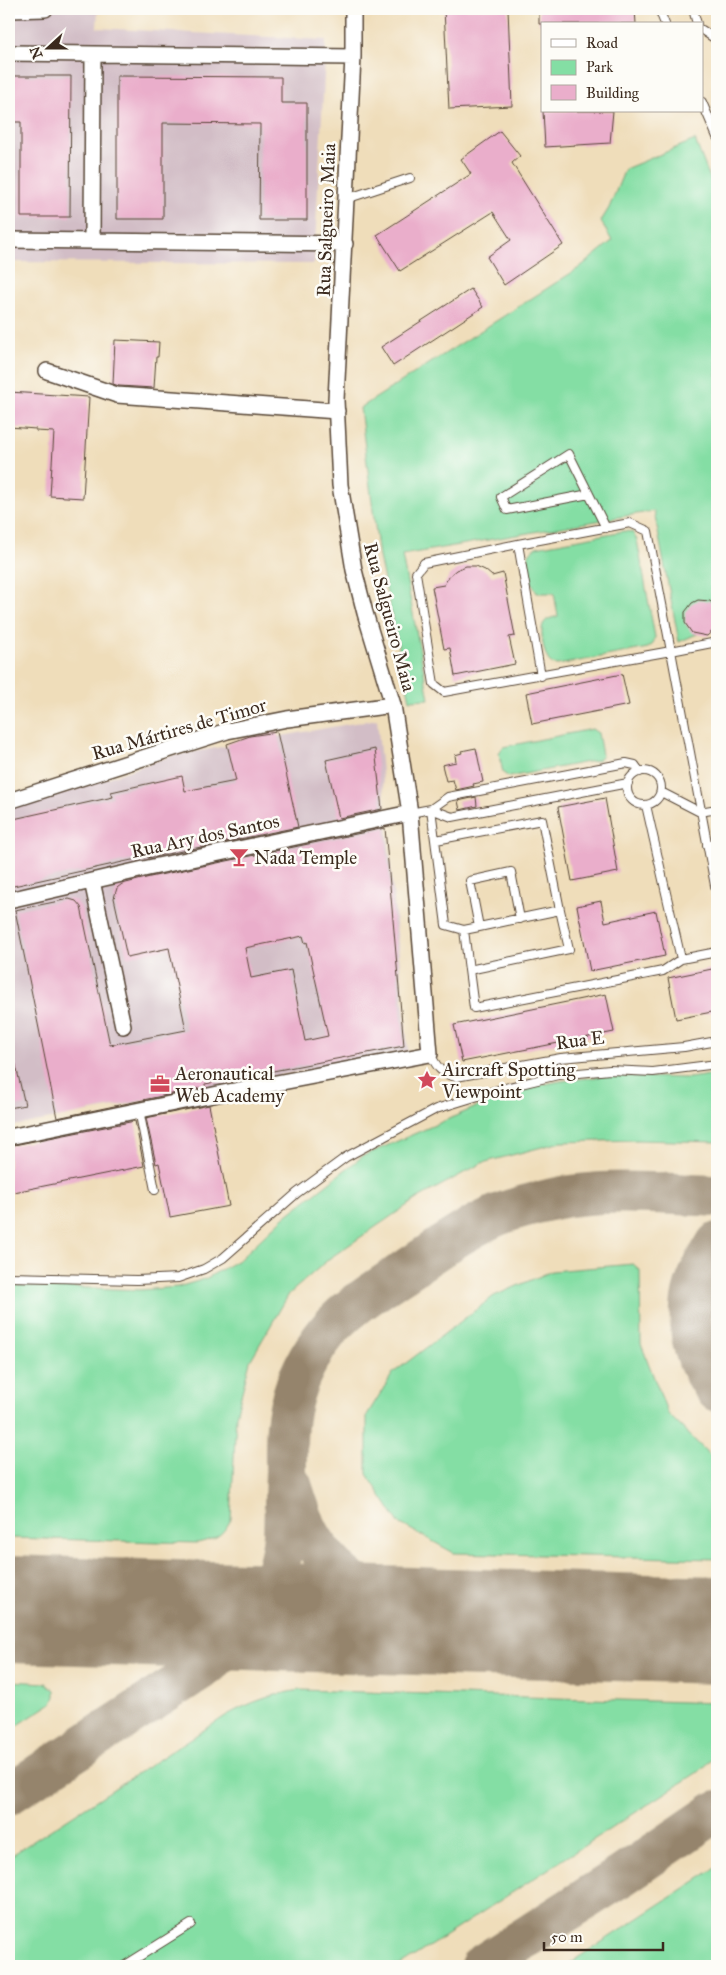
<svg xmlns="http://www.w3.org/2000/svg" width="726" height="1975" font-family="'IM FELL Great Primer',serif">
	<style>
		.industrial { fill: #d2bdc6 }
		.green { fill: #84dea4; stroke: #608461 }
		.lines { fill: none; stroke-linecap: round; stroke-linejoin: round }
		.taxiway { stroke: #95846c; stroke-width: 42 }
		.runway { stroke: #95846c; stroke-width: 108 }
		.building { fill: #eaaecb; fill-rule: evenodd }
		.service-casing { stroke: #564535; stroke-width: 10 }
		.minor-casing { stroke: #564535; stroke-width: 18 }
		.service { stroke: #fff; stroke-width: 8 }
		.minor { stroke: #fff; stroke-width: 15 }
		.labels { text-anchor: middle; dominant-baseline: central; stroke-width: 5; stroke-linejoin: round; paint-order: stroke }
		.street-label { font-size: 19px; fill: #3b2a1e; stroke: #fdfcf7 }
		.poi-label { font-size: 19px; fill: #3b2a1e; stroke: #fdfcf7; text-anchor: start }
	</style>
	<rect width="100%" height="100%" fill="#fdfcf7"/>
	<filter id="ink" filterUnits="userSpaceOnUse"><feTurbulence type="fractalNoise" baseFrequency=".02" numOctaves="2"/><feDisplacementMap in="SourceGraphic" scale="10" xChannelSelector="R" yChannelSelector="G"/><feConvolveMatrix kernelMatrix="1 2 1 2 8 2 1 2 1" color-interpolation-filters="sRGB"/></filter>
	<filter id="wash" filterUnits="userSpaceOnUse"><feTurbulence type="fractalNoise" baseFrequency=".0096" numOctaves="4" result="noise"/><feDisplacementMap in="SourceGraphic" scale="20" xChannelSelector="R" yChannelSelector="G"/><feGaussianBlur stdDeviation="1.12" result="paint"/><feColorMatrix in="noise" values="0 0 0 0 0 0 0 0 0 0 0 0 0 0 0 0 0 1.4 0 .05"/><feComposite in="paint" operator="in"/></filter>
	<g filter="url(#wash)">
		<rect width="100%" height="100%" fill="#efddba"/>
		<path class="industrial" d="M9,9H98L97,28L326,40L314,264L9,262Z
			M377,719L408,1051L9,1127V805L67,792L171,756Z"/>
		<path class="green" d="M695,140L717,196V625L679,642L654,511L402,555L429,699L410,700L379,557L360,408L579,268L612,241L601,221L609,208L625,169Z
			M624,531L632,532L637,540L655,637L653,644L648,648L558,665C555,665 552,664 550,662C544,657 539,629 544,623C547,618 553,618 558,616L554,593H537C532,586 524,560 530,553C531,551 534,549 536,547Z
			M592,729L598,733L602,755L598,760L509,777L503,773L499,753L503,747Z
			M717,1074V1142L638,1140L561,1142L482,1163L418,1198L330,1258L289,1294L250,1361L236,1415L231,1519C222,1537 215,1539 197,1543L9,1538V1285L140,1290L178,1287L205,1279L240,1259L283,1218L363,1156L518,1089L561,1081L605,1076L689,1078Z
			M633,1264L640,1270L641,1344L668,1414L717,1462V1559L454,1553L399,1523L367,1474V1415L393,1373L494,1296L552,1271Z
			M9,1681L46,1683L55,1690V1697L52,1703L9,1731Z
			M300,1690L717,1703V1755L701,1770L399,1966H9V1857L227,1715C251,1702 273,1694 300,1690Z
			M717,1867V1966H565Z"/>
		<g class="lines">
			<path class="taxiway" d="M717,1243C707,1260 695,1279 692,1299C687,1331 696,1367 717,1391
				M291,1485C298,1506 304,1528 317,1546C345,1586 388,1611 435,1621
				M9,1794L206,1666C247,1631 279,1591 284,1535C285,1514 285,1492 286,1471C286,1449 285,1424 291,1403C297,1378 311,1352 327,1332C347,1308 374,1292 399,1275C429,1255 459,1233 491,1218C510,1209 532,1204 553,1199C606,1188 663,1194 717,1196
				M481,1966L620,1877L717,1811"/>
			<path class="runway" d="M9,1609L717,1630"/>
		</g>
		<g id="blocks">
			<path class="building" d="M444,9H508L512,106L449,109Z
				M539,9H635L636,24H539Z
				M9,76H71L70,217H21V122H9Z
				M117,76L281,77V103H307V220H259L260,124L163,123V219H117Z
				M543,111H613L610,143L545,147Z
				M500,131L520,156L512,163L563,245L504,285L487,257L511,240L493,212L400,271L377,235L471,174L461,159Z
				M471,289L483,307L393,366L381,347Z
				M115,340L159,342L158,357H156L154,388L119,386L113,384Z
				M9,392L89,397L83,498L50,496L54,432L36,431V429L9,427Z
				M466,566H476L485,570L492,576L503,573L515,636L509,637L515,664L455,676L450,648L444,649L432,587L444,585L449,576L456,570Z
				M698,600L710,601L717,608V627L707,636L692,633L685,623V612L692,603Z
				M622,674L629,705L532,724L526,693Z
				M277,732L298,827L148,858L150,856L9,887V820L113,797L111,792L182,776L185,791L236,781L227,744L250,736Z
				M476,748L483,782L473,784L474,786L456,790L453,780L446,781L442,765L456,762L455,755L462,753L461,751Z
				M375,749L382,809L339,818L326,760Z
				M476,797L477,806L460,810L458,801Z
				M605,798L618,872L572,881L558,807Z
				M385,828L404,1046L205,1084V1087L57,1118L15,910L69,899L76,901L81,907L110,1045L186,1030L169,948L127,957L114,898L117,888L122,884L150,877ZM303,936L305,943L307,942L328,1036L305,1041L291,970L251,978L245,948Z
				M601,901L605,922L656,911L665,956L590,971L577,906Z
				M717,968V1011L676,1019L668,978Z
				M606,994L614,1032L462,1062L454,1025Z
				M14,1057L25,1105L9,1108V1058Z
				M209,1105L229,1206L170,1217L159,1163L156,1164L146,1118Z
				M135,1121L144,1166L9,1193V1146Z"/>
		</g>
	</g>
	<g filter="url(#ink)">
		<use href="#blocks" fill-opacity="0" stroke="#564535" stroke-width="1"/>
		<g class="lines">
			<defs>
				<path id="service" d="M659,9L665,24
					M693,9L697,24
					M702,30L717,40
					M702,102L717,137
					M346,199L410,178
					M589,494L507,510L501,497L569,454L606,528
					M518,544L424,563L416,573L434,684L444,692L671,651L717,896
					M541,676L518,544L630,523L648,531L671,651L717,642
					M627 788a17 17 0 1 1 34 0a17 17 0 1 1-34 0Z
					M628,783L452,817L431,809L448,797L626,763L635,765L640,772
					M661,792L700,812L717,809
					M646,805L681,959L717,952
					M410,813L431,809L446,925L464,930L479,927L470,881L511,872L520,919
					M436,840L542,820L560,910L479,927
					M707,845L717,843
					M464,930L469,970L569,949L560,910
					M469,970L474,1008L663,971L681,959
					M430,1054C437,1067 441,1074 456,1077L561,1058L684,1047L717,1041
					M139,1110L155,1190
					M9,1277L137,1280L178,1278L204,1269L223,1258L297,1193L346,1157L436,1109L501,1089L558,1075L610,1070L653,1072L717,1064
					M124,1966L191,1924"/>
				<path id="minor" d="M9,10L45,9
					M9,53L353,57
					M9,240L345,244
					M92,241L93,54
					M47,371L117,395L337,411
					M9,801L227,731L287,719L393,705
					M92,881L123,1026
					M9,900L148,868L410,813
					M9,1137L223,1093L430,1054L410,813L393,705L365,613L354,570L340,485L336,400L353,57V9"/>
			</defs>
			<use href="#service" class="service-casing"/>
			<use href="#minor" class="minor-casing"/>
			<use href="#service" class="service"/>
			<use href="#minor" class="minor"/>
		</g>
	</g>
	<defs>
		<symbol id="bar-bare" viewBox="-9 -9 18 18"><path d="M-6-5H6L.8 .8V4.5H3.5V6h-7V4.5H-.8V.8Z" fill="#d1495b" stroke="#fdfcf7" stroke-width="2.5" paint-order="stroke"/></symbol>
		<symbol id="sight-bare" viewBox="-9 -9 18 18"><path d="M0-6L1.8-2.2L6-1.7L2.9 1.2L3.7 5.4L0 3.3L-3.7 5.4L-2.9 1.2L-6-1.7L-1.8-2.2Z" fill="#d1495b" stroke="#fdfcf7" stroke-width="2.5" paint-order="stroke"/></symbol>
		<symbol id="office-bare" viewBox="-9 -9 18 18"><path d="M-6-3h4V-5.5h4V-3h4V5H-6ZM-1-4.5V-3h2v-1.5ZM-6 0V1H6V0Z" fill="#d1495b" stroke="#fdfcf7" stroke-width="2.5" paint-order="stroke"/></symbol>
	</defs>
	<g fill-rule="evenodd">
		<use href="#bar-bare" x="225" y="843" width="28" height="28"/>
		<use href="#sight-bare" x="413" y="1066" width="28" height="28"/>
		<use href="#office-bare" x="146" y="1070" width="28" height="28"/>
	</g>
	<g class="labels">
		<g class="street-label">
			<text transform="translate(326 220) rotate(-88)">Rua Salgueiro Maia</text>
			<text transform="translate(390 617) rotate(75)">Rua Salgueiro Maia</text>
			<text transform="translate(179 729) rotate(-16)">Rua Mártires de Timor</text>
			<text transform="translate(205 836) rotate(-12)">Rua Ary dos Santos</text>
			<text transform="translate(580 1040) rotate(-7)">Rua E</text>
		</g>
		<g class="poi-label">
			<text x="254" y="857">Nada Temple</text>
			<text x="442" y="1069">Aircraft Spotting<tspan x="442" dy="22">Viewpoint</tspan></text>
			<text x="175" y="1073">Aeronautical<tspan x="175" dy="22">Web Academy</tspan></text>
		</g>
	</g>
	<rect width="726" height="1975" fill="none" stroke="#fdfcf7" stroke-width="30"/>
	<rect x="541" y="22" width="162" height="90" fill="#fdfcf7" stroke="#afa8a0"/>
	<rect x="551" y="39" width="25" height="8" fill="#ffffff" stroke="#afa8a0"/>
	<text x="586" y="48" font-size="15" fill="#3b2a1e">Road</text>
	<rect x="551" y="60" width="25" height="15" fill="#84dea4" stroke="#afa8a0"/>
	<text x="586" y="72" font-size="15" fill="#3b2a1e">Park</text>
	<rect x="551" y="85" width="25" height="15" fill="#eaaecb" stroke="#afa8a0"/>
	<text x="586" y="98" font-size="15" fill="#3b2a1e">Building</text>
	<g transform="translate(48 48) rotate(249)" stroke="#fdfcf7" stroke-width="4" paint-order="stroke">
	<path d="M0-4L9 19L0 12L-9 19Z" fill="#3b2a1e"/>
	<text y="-8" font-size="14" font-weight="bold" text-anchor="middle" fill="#3b2a1e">N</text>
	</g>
	<path d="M544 1942v8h119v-8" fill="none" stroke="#3b2a1e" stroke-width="2.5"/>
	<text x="551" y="1942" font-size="15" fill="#3b2a1e" stroke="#fdfcf7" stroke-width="4" paint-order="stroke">50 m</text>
</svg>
